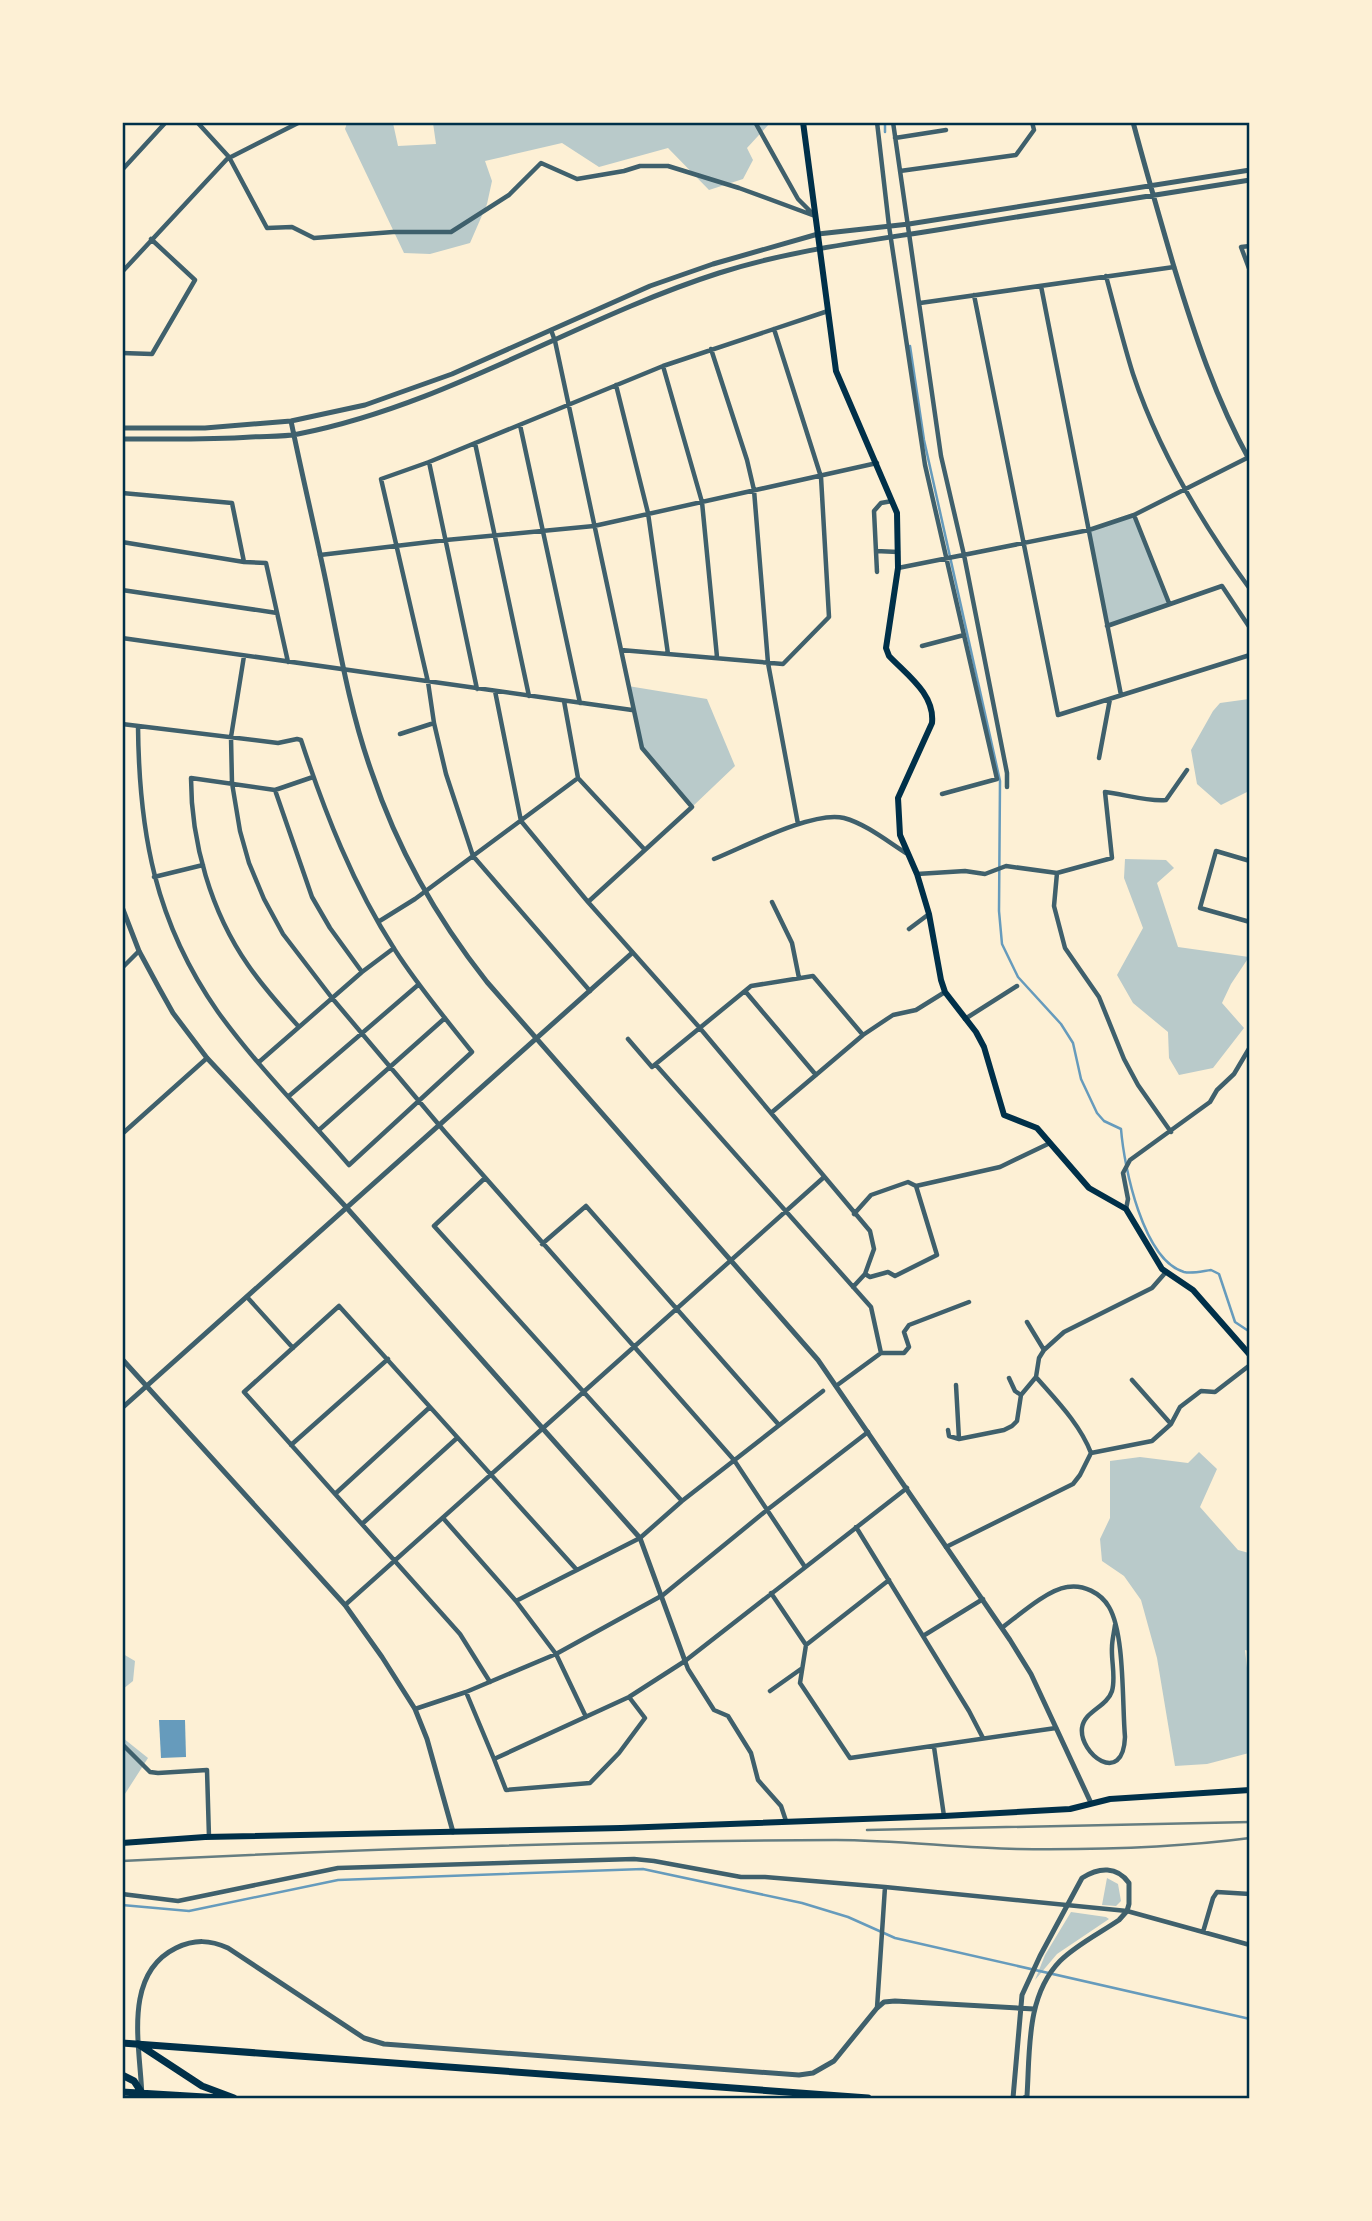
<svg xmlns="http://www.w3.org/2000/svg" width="1372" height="2221" font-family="'Playfair Display',serif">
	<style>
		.green { fill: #b9caca }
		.water { fill: #669bbc }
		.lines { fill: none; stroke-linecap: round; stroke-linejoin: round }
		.stream { stroke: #669bbc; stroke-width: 2.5 }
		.minor { stroke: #3f606c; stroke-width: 4.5 }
		.tertiary { stroke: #3f606c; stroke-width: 5 }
		.secondary { stroke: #003049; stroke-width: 6 }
		.trunk { stroke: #003049; stroke-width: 7 }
		.rail { stroke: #657d81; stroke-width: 2.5 }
		.neatline { fill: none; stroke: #003049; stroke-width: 2.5 }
	</style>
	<rect width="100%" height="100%" fill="#fdf0d5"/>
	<path class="green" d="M347,123H393L398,146L436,144L433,123H770L747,148L753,160L743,179L709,190L668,148L599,167L562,143L485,161L492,181L487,204L470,243L430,254L404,253L345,129Z
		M1134,515L1169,603L1107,626L1089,530Z
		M628,686L707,699L735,766L692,807L642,748Z
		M1249,699V791L1221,805L1197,784L1191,750L1213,711L1220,703Z
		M1125,859L1166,860L1174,868L1157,883L1178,947L1249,957L1231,984L1222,1003L1244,1028L1213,1068L1179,1075L1169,1058L1168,1032L1133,1003L1117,975L1143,928L1124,878Z
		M1199,1452L1217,1469L1200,1507L1238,1550L1249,1553V1651L1245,1650L1250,1695L1249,1753L1207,1764L1175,1766L1157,1658L1141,1600L1124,1576L1102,1561L1100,1539L1110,1518V1461L1140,1457L1188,1463Z
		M123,1654L135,1661L133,1681L123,1689Z
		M123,1738L148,1758L123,1797Z
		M1107,1878L1118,1884L1121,1901L1116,1906L1102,1905Z
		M1071,1912L1106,1917L1109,1919L1057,1954L1035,1980L1045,1955Z"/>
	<path class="water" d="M159,1720H185L186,1757L161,1758Z"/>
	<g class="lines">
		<path class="stream" d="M885,122V132
			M910,346L924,440L1000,781L999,911L1002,944L1018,977L1061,1024L1073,1043L1081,1079L1097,1113L1104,1121L1121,1129C1124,1167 1143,1260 1184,1272C1192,1274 1203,1271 1211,1270L1219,1274L1235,1322L1250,1332
			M122,1905L189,1911L338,1880L643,1869L802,1903L848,1917L895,1938L1250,2019"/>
		<path class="minor" d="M197,122L229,157L267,228L292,227L314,238L393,232H451L509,195L541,163L577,179L624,171L640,166H668L739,188L815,216
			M755,122L798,199L812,213
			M877,122L889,226L925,465L997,779L942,794
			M893,122L941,456L964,555L1007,773V787
			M1060,122H1065
			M895,138L946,130
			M122,170L166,122
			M900,171L1016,155L1034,130L1032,122
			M1250,246L1241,247L1250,271
			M122,272L227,159L300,122
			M1106,276C1115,309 1123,342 1133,374C1158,449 1203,525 1250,589
			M1041,286L1121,695
			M974,295L1058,715L1250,655
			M920,303L1174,267
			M551,330L555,341L642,748L692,807L588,902
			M711,349L747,460L754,490L768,663L798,824
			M122,353L152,354L195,280L151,239
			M663,366L702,502L717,657
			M616,385L648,513L668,654
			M520,425L580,703
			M475,443L529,696
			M429,462L477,689
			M122,493L232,503L244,562
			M1134,515L1169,603
			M122,542L244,562L266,563L288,662
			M876,551L898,552
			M320,555L446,540L594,526L877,463
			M898,568L1089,530L1134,515L1249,457
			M877,572L874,511L881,503L892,501
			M122,590L277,613
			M1107,626L1222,586L1250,628
			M122,638L632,710
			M922,646L964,635
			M621,650L783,664L829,617L821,477L774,329
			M244,656L231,737L232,783L240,831L249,863L264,899L283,934L332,998L445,1132L734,1460L805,1567
			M495,691L521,821L588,902L699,1027L870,1231L874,1249L865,1274
			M564,701L578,778L645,850
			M122,724L278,743L297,739L301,740C325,813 353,885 395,950C418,986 445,1018 472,1052L349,1165C306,1115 257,1066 218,1012C155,922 139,833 138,726
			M400,734L434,723
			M1099,758L1110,699
			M275,790L312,897L330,928L362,972
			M714,859C744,847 814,810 844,818C866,824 887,841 906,853
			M1250,861L1216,851L1200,908L1250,922
			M1057,873L1054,906L1065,948L1099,997L1124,1059L1138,1085L1171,1132
			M917,874L965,871L985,874L1006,866L1057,873L1112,858L1105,792C1123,794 1149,802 1166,800L1187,770
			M154,877L203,865
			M772,902L792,943L799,978
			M378,922L415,899L578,778
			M909,929L929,914
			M122,968L139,951
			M590,991L473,856L446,774L434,723L428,682L381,479L429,462L663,366L828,311
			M745,991L816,1075
			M965,1019L1017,986
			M299,1027C281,1007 263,987 248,965C211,912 191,842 191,778L275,790L313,777
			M628,1039L652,1067L751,986L813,976L863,1035
			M259,1062L362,972L394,948
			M656,1065L871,1307L881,1353L836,1386
			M289,1096L418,985
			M771,1113L863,1035L893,1015L916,1010L945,992
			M319,1130L445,1018
			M122,1134L207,1058
			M485,1178L434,1226L682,1501
			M1126,1209L1128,1199L1123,1173L1130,1160L1210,1102L1217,1090L1234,1074L1250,1047
			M854,1214L871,1195L908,1182L916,1186L1000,1167L1050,1143
			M542,1244L586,1206L779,1425
			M853,1287L865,1274L870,1277L888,1272L895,1276L937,1255L916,1186
			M247,1297L293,1348
			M1027,1322L1044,1350
			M881,1353H904L909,1347L904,1332L909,1325L969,1302
			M1036,1377C1056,1400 1080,1424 1091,1453
			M1009,1378L1015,1391L1021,1395
			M1132,1380L1171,1424
			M956,1385L959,1439
			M948,1430L949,1436L959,1439L1004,1430L1012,1426L1017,1421L1021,1395L1036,1377L1039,1358L1044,1350L1064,1332L1152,1288L1166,1272
			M291,1445L388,1359
			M335,1494L430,1407
			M443,1518L516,1601L556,1654L586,1717
			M362,1524L457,1438
			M856,1527L969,1711L983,1738
			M946,1547L1073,1484L1080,1475L1091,1453L1152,1441L1171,1424L1180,1407L1201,1391L1215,1392L1250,1365
			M889,1580L806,1645L800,1683L850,1758L1056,1728
			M771,1593L806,1645
			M516,1601L640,1538L682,1501L823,1391
			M345,1605L823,1178
			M1003,1627C1019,1615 1047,1590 1067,1587C1083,1584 1101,1593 1109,1607C1125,1634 1122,1704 1125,1737C1123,1787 1079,1754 1082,1728C1084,1711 1107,1707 1112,1691C1116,1677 1111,1661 1112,1647C1112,1640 1114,1633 1115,1625
			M923,1636L983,1599
			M685,1661L688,1669L714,1710L728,1716L751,1753L758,1780L781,1806L786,1821
			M490,1682L460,1634L244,1392L339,1306L576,1569
			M770,1691L801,1669
			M466,1692L494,1759
			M629,1697L645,1718L619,1753L590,1783L506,1790L494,1759L629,1697L685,1661L907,1488
			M415,1709L466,1692L556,1654L663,1595L767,1510L868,1432
			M122,1744L150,1772L158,1773L207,1770L209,1837
			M934,1747L944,1816
			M122,1894L178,1901L338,1868L634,1859L654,1861L741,1877H765L885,1887L1127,1911L1250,1945
			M1203,1932L1213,1898L1217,1892L1250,1894
			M877,2008L885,1887"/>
		<path class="tertiary" d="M1133,122C1146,171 1160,219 1174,267C1194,333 1216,400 1250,461
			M291,421C302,475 315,529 326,582C339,646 350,712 372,773C397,848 438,920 487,982L818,1360L1010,1640L1031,1674L1091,1803
			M122,428H205L291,421L365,405L452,374L650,286L713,264L818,234L909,224L1250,170
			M122,439C166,439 208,440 251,437C267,436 283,437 298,434C447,405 575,319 719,273C791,250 868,241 943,229C1045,212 1147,196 1250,180
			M122,907L139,951L159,988L173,1013L207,1058L346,1207L640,1538L685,1661
			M122,1359L345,1605L382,1657L415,1709L427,1739L453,1832
			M122,1408L632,953
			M142,2098C141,2050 121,1975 176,1948C195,1939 210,1940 228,1948L364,2038L384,2044L799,2075L813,2073L834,2061L877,2008L884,2002L895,2001L1034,2009
			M1013,2098L1022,1995L1040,1956L1082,1878C1099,1867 1117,1866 1129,1883V1904L1127,1911L1119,1920C1100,1933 1076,1945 1060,1961C1026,1996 1030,2050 1027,2096L1024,2098"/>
		<path class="secondary" d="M803,122L836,371L897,513L898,568L886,648L889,656C907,675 935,694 932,723L898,798L900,835L917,874L929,914L941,980L945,992L976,1032L984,1047L1004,1115L1037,1128L1089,1188L1126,1209L1162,1269L1193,1290L1250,1355
			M122,1843L205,1837L621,1828L944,1816L1070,1809L1110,1799L1250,1790"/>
		<path class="trunk" d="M122,2043L868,2098
			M138,2044L202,2086L234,2098
			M122,2075L134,2081L142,2093
			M122,2092L221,2098"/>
		<path class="rail" d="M867,1830L1250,1822
			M122,1861C360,1849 598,1841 836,1840C897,1840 957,1848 1017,1849C1094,1850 1173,1848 1250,1838"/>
	</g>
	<rect width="1372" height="2221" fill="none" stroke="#fdf0d5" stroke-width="248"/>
	<rect x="124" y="124" width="1124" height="1973" class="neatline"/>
</svg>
